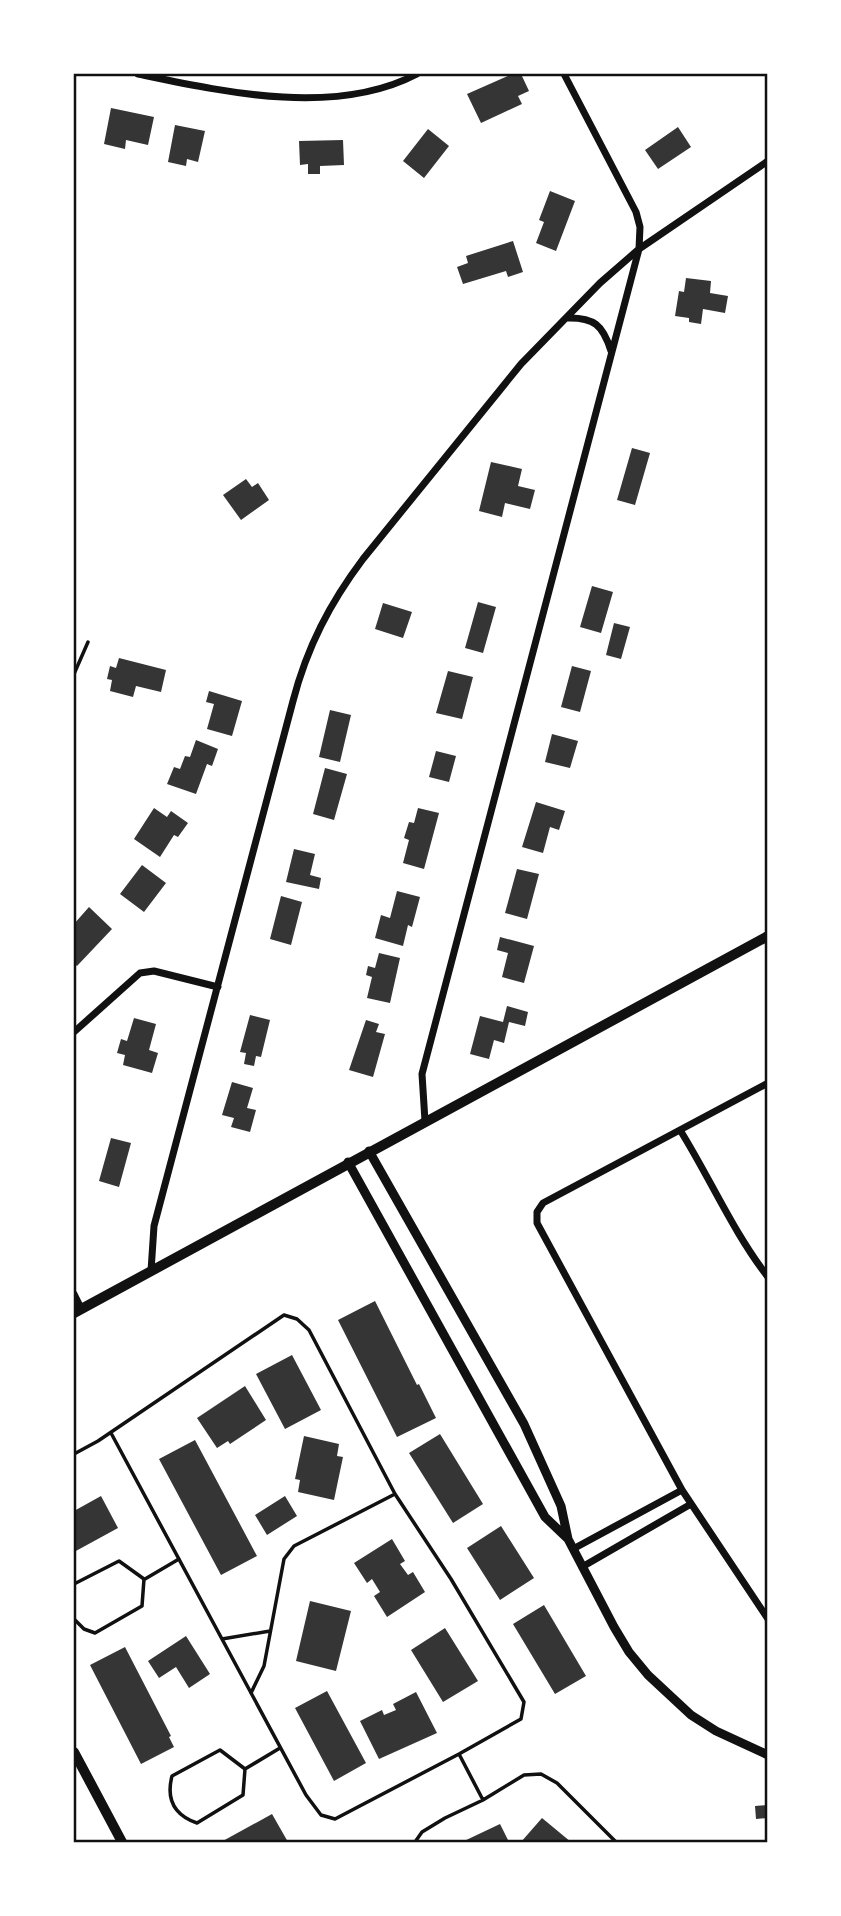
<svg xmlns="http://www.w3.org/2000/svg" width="841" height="1916" font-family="Figtree,sans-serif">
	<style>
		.building { fill: #353535 }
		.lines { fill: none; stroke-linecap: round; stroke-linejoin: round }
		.service { stroke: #111; stroke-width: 3.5 }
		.minor { stroke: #111; stroke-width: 7 }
		.tertiary { stroke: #111; stroke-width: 9 }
		.secondary { stroke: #111; stroke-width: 10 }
		.neatline { fill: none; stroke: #111; stroke-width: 2.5 }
	</style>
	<rect width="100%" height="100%" fill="#fff"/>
	<path class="building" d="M512,74H521L529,91L518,96L522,104L481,123L467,94Z
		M111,108L154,117L148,145L126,140L125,149L104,144Z
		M175,125L205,131L198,162L187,159L186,166L168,162Z
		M678,127L691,147L658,169L645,150Z
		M428,129L449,146L424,178L403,161Z
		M343,140L344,165L320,166V174H308V164L300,165L299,141Z
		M550,191L575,201L556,251L536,243L544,222L539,220Z
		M513,241L523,272L508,277L506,271L463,284L457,267L468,263L466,256Z
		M686,278L711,281L710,293L728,296L725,313L703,309L701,324L689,322V318L675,316L679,291L684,292Z
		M632,448L650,453L635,505L617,500Z
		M491,462L522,469L518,486L535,490L530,509L505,503L502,517L479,511Z
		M246,479L252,487L258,483L269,500L241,520L223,495Z
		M592,586L613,592L601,633L580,627Z
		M478,602L496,607L483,653L465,648Z
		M383,603L412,612L403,638L375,629Z
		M614,623L630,627L621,659L606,655Z
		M119,658L166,670L161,692L136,686L133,697L110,691L112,680L107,679L110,666L116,668Z
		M572,666L591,671L580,712L561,707Z
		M448,671L473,677L462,719L436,713Z
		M209,691L242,701L232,736L207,729L214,704L206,702Z
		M330,710L351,715L340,762L319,757Z
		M552,734L578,741L570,768L545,762Z
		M196,740L218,749L212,766L207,764L196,794L167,784L174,767L180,769L185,756L190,757Z
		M436,751L456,756L449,782L429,777Z
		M325,768L347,774L334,820L313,814Z
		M536,802L565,811L559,830L550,827L543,853L522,847Z
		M154,808L167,817L171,811L188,823L178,837L174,835L160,857L134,839Z
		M418,808L439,813L424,869L403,863L409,840L404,838L409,822L414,823Z
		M294,849L315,854L310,875L321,878L319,889L286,882Z
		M142,865L166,883L144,912L120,894Z
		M517,869L539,874L527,919L505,913Z
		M397,891L420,897L412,927L408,925L403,946L375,938L381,915L390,918Z
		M281,896L302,902L291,945L270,939Z
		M89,907L112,929L77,966L74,963V924Z
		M500,937L534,946L524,983L502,977L508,953L497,950Z
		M379,953L400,958L390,1003L367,998L372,977L366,975L368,966L375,968Z
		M507,1006L528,1012L525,1026L509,1022L504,1043L494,1040L489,1059L470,1054L480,1016L503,1022Z
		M250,1015L270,1020L261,1057L256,1056L254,1066L244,1064L246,1053L240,1052Z
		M134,1018L156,1024L149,1050L158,1053L152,1073L123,1065L125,1055L117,1053L121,1039L127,1041Z
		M366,1020L379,1024L376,1032L385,1034L373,1077L349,1070Z
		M232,1082L253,1088L247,1108L256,1110L250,1132L231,1127L234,1118L222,1115Z
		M111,1138L131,1143L119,1187L99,1181Z
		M375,1301L417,1385L419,1384L436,1418L397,1437L338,1320Z
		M292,1355L321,1410L285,1429L256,1374Z
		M245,1386L266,1420L230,1444L228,1441L217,1448L197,1418Z
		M440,1434L483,1504L453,1523L409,1453Z
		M304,1436L339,1444L337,1456L343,1457L334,1500L298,1492L300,1480L295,1479Z
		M195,1440L257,1556L221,1575L159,1459Z
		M101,1496L118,1528L74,1552V1511Z
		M285,1496L297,1516L267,1535L255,1515Z
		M501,1526L534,1578L500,1600L467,1548Z
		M392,1539L405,1561L400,1564L408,1575L413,1572L425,1592L387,1617L374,1596L380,1592L372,1579L367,1583L354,1563Z
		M310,1601L351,1611L336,1671L296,1661Z
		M544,1605L586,1676L555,1694L513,1624Z
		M445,1628L478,1681L443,1702L411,1650Z
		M186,1636L210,1674L189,1688L176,1667L159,1678L148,1661Z
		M125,1647L171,1736L169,1737L174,1747L141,1764L90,1665Z
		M327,1691L366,1763L334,1781L295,1708Z
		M416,1692L437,1733L379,1759L360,1721L382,1710L384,1715L396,1710L393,1704Z
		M768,1805V1818L756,1819L755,1806Z
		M272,1814L288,1842H221Z
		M542,1818L571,1842H521Z
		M500,1824L509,1842H462Z"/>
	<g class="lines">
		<path class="service" d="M74,674L88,642
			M74,1454L98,1441L284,1315L297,1319L309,1330L395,1494L451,1579L524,1702L521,1719L459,1754L335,1819L321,1815L306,1795L111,1433
			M145,1579L179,1559
			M74,1584L119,1561L144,1579
			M74,1619L84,1629L95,1633L142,1606L144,1579
			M222,1639L270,1631
			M251,1693L264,1666L284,1559L294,1546L395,1494
			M459,1754L483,1800
			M245,1769L220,1750L172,1776C166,1799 174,1815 197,1823L243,1795L245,1769L280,1748
			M415,1842L422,1832L445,1818L483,1800L524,1775L541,1774L557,1783L616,1842"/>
		<path class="minor" d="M138,74C224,92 335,117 417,74
			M566,318C594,317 603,325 611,351
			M74,1032L140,973L154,971L218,987
			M768,1083L543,1203L537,1212V1223L682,1490L768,1619
			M425,1121L422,1074L639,249L640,227L636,212L564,74
			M680,1130C710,1178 733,1232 768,1277
			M151,1271L154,1226L293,701C307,647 330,603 363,559L521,364L600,283L639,249L768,161
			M74,1294L81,1308
			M573,1549L682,1490
			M582,1567L691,1504"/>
		<path class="tertiary" d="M369,1151L524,1424L561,1506L568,1539L614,1627L629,1652L648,1675L691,1715L716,1731L768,1755
			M348,1162L545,1517L567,1538"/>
		<path class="secondary" d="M74,1313L768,936
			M74,1752L122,1842"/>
	</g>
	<rect width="841" height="1916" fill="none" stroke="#ffffff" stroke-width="150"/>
	<rect x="75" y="75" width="691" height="1766" class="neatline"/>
</svg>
